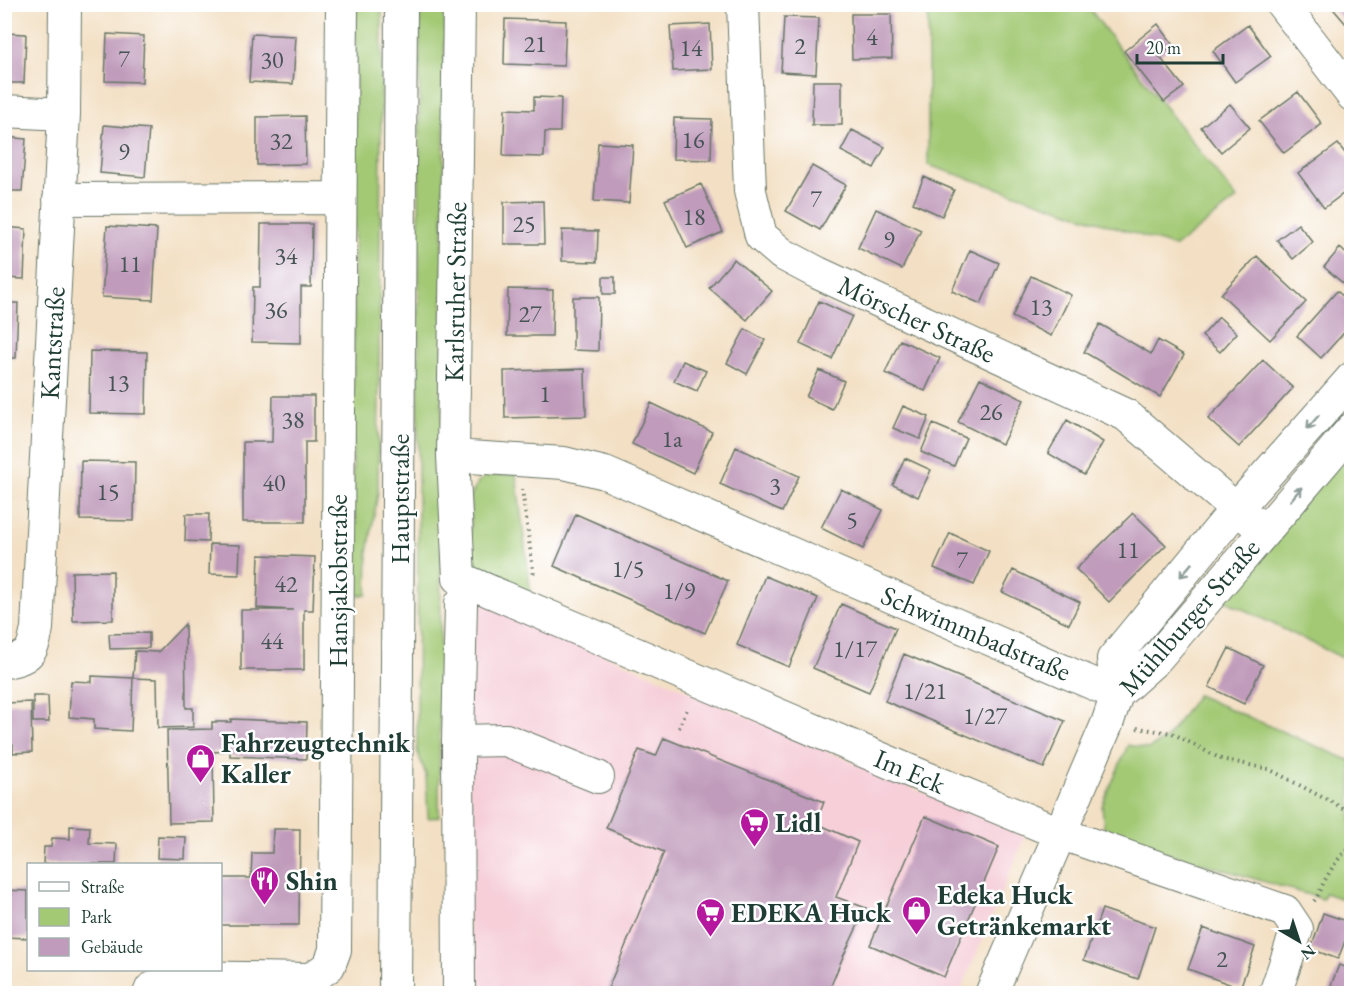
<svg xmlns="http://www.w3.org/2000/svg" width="1356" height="998" font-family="'EB Garamond',serif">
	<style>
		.built { fill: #f6cfd9 }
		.green { fill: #a3c974; stroke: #618354; stroke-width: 1.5 }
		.building { fill: #c09bbb }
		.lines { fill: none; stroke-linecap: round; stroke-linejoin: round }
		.minor-casing { stroke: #697666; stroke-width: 34 }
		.path { stroke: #697666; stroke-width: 4; stroke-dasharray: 1.5 4.5; stroke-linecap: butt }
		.minor { stroke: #fff; stroke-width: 32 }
		.oneway { stroke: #8f9e9a }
		.labels { text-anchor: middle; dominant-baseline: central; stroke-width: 5; stroke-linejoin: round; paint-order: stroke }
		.number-label { font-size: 24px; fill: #475456 }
		.street-label { font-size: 27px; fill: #1f3d34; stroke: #fff }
		.poi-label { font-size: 27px; font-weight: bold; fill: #1f3d34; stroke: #fff; text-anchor: start }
	</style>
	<rect width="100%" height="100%" fill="#fff"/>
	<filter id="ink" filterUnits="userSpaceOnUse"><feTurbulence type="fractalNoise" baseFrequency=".0167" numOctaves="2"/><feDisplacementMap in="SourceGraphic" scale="12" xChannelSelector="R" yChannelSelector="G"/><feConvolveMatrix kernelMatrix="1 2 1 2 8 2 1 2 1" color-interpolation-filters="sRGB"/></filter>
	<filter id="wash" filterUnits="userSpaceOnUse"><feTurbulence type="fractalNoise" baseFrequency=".008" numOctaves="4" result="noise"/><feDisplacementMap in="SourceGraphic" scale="24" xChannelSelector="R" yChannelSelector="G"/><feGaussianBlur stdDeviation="1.35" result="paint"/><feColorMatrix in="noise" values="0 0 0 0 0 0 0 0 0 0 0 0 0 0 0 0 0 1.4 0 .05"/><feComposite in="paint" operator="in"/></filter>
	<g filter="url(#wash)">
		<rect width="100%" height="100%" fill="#f3e0c4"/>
		<path class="built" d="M484,602L1025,837L960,993H469L468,604Z"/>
		<path class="green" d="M445,4L439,817L428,818L426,775L417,750L420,5Z
			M356,5H382L378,492L368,553L367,595H352Z
			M1048,5H1087L1119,48L1237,199L1175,247L928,165V8L1013,11Z
			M1351,449V662L1220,598Z
			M516,474L531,594L476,567L470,553L471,496L478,482L487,476Z
			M1197,695L1351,761V902L1325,893L1323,899L1154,849L1104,828L1102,806L1128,745L1148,749L1166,739Z"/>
		<g id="blocks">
			<path class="building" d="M1329,4H1352V31Z
				M851,14H891L892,58L852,59Z
				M784,17L819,18L816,74L781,72Z
				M505,19L566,21L564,66L504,64Z
				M710,24L712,69L673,71L670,26Z
				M1158,24L1173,44L1159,56L1184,87L1164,102L1124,51Z
				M1248,25L1271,56L1235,82L1213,51Z
				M4,33L26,34L24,83H4Z
				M107,34L144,36L142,82L105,81Z
				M252,34L296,36L293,84L249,82Z
				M813,81H842V125H812Z
				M1298,92L1322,124L1284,153L1259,121Z
				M534,97L561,98L560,132H545L544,157L503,156L505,109L534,110Z
				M1230,104L1250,128L1221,152L1201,127Z
				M305,116L306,164L257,165V117Z
				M674,118L712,119L711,160L673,159Z
				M104,125L149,129L145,177L100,173Z
				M852,130L885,147L874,168L841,151Z
				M4,137L26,139L22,191H8L9,184H4Z
				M598,143L633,145L629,203L594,201Z
				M1338,144L1352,162V187L1324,208L1298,173Z
				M812,166L846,185L820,230L786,211Z
				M924,177L954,190L942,216L913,203Z
				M701,184L723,232L687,248L665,200Z
				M543,201L544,244H504V202Z
				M876,209L921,230L902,269L858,248Z
				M261,224H312L311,287H301V343L252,342L253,287H260Z
				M1298,224L1313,242L1293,259L1277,240Z
				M107,226L157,229L153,300L102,297Z
				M4,227L26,229L24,279L4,278Z
				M562,230L598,231L597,262L562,261Z
				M1340,248L1352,259V291L1324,267Z
				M970,250L999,263L981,304L952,291Z
				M1257,256L1306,302L1270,340L1221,294Z
				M734,259L772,291L747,320L709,288Z
				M1031,276L1071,295L1051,336L1012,317Z
				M603,277H615V294H603Z
				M508,289L553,290L552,336H507Z
				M1337,291L1352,304V324L1321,358L1297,336Z
				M573,297H599L598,351L573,350Z
				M819,301L852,316L832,359L800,344Z
				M4,303H18L16,358H4Z
				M1219,317L1237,333L1220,352L1202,336Z
				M1100,324L1151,354L1158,340L1184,355L1160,397L1084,352Z
				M745,329L765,340L747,374L727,363Z
				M900,340L940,358L925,391L885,373Z
				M90,351L147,352L146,414L89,413Z
				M1263,360L1293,388L1239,447L1208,419Z
				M683,361L706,371L697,391L674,381Z
				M585,369L586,416L505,418L504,371Z
				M819,370L844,381L832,409L806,397Z
				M980,378L1024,400L1002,444L958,422Z
				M4,390H9L6,447H4Z
				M273,396H314V442H305V522H243V442H272Z
				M651,403L712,432L693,473L632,444Z
				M903,406L929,417L920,439L893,428Z
				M1067,420L1103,442L1084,475L1048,453Z
				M933,424L966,438L954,466L921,452Z
				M736,447L799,476L782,512L720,484Z
				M905,458L931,470L918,497L893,485Z
				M81,461L135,462L134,521L80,520Z
				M841,489L883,510L863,549L821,528Z
				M1133,513L1166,545L1109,602L1076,569Z
				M186,514H209L208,542L185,541Z
				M576,514L728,581L705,633L554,566Z
				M950,533L989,551L974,585L934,568Z
				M210,544L240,545L239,575L209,574Z
				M259,555L315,557L313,610H304V670H241V610H293L257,608Z
				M1013,570L1080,602L1069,624L1002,592Z
				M113,571V620L73,621L72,572Z
				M765,576L818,598L789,667L737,645Z
				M841,604L896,628L869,692L813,668Z
				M185,624L186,708H193V727L158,728L157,679L133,678L135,651L158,652Z
				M149,633V648L110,649L109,634Z
				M1229,648L1263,665L1244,704L1209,687Z
				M904,654L1065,721L1044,768L885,701Z
				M92,676L133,678L131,731L94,729V719L69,717L71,681L92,682Z
				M33,696H48L49,722H33Z
				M31,702L32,752L13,753V745H4V703Z
				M231,719L307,722L306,759L230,756V751L213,752L214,822L169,823L167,730L212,729V722H231Z
				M664,738L824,802L816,823L858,842L836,897L866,908L842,959L828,993H722L711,989L709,993H613L607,991L664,852L606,828L639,750L656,756Z
				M925,816L999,847L944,977L870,945Z
				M70,826L90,827L89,843L117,844L116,864H43L44,847H51L52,838L70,839Z
				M273,829H300L299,925H220V878H251L252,853H272Z
				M158,836L186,837L185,859L157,858Z
				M4,890L28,891V938L4,937Z
				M1102,909L1155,927L1138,979L1084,960Z
				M1323,913L1352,923L1338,959L1311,949Z
				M1203,928L1255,947L1240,988L1188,969Z
				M1339,965L1352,969V993H1328Z"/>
		</g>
	</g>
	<g filter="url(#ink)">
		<use href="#blocks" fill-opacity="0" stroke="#697666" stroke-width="1.5"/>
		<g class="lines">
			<defs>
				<path id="minor" d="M459,4L453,456L459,578L910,771L1059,833L1285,911L1297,929L1275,994
					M743,4L750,191L761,236L782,254L818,273L1126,415L1236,509L1265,530
					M1282,4L1352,95
					M4,111L64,114
					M59,199L340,198
					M453,456L564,463L605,473L1117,694
					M4,662C29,659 33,652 37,628L64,114L65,4
					M1117,694L1113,659L1236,509L1352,378
					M458,741L506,740L598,777
					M149,994L151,989L176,977L311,979L329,966L335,950L342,4
					M395,994L401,4
					M459,994L458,741L461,603
					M991,994L1107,724L1117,694L1156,659L1352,429"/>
			</defs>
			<use href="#minor" class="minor-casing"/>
			<path class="path" d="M522,489L534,577
				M679,728L688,707
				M1137,728L1172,733L1221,759L1269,769L1352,813
				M1314,901C1319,895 1321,887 1325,880C1333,866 1339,856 1352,846"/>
			<use href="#minor" class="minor"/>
		</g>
		<defs><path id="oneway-shaft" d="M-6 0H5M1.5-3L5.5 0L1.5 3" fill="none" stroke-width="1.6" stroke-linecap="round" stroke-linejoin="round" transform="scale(1.5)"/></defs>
		<g class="oneway">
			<use href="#oneway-shaft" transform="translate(1313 422) rotate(131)"/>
			<use href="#oneway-shaft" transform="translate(1296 494) rotate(-50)"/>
			<use href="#oneway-shaft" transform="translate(1186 570) rotate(130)"/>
		</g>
	</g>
	<defs>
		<symbol id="shop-pin" viewBox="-11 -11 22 30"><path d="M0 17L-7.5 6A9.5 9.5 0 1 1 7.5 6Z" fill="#b5179e" stroke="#fff"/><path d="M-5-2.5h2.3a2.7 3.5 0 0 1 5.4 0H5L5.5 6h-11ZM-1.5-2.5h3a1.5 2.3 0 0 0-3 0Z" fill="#fff"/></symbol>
		<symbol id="supermarket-pin" viewBox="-11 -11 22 30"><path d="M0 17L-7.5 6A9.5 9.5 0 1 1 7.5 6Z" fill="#b5179e" stroke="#fff"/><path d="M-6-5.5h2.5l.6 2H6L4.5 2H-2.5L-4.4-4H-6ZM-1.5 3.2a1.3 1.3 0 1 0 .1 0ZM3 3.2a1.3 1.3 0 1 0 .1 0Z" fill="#fff"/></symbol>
		<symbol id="restaurant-pin" viewBox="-11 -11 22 30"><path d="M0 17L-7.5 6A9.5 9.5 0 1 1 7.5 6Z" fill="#b5179e" stroke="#fff"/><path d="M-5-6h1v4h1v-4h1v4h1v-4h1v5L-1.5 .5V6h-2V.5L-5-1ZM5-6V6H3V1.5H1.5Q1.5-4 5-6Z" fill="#fff"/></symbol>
	</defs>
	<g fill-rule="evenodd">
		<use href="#shop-pin" x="184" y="742" width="33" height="45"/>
		<use href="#supermarket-pin" x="738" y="806" width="33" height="45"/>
		<use href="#restaurant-pin" x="248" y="864" width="33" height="45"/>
		<use href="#shop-pin" x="900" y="894" width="33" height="45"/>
		<use href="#supermarket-pin" x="694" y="896" width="33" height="45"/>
	</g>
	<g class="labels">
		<g class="number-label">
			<text x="872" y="36">4</text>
			<text x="535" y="43">21</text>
			<text x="800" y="45">2</text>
			<text x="691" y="47">14</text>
			<text x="124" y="58">7</text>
			<text x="272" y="59">30</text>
			<text x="693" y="139">16</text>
			<text x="281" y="140">32</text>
			<text x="124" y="151">9</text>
			<text x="816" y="198">7</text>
			<text x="694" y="216">18</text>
			<text x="524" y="223">25</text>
			<text x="889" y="239">9</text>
			<text x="286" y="255">34</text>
			<text x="130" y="263">11</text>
			<text x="1041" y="306">13</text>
			<text x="276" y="309">36</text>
			<text x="530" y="313">27</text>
			<text x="118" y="382">13</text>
			<text x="545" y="393">1</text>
			<text x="991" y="411">26</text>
			<text x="293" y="419">38</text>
			<text x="672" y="438">1a</text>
			<text x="274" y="482">40</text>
			<text x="775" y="485">3</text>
			<text x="108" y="491">15</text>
			<text x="852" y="519">5</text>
			<text x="1128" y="549">11</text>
			<text x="962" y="559">7</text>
			<text x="628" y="568">1/5</text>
			<text x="286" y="583">42</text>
			<text x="679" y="590">1/9</text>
			<text x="272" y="640">44</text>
			<text x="855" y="648">1/17</text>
			<text x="925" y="690">1/21</text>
			<text x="985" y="715">1/27</text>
			<text x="1222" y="958">2</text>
		</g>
		<g class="street-label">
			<text transform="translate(455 292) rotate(-89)">Karlsruher Straße</text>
			<text transform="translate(917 319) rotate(25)">Mörscher Straße</text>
			<text transform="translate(52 343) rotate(-87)">Kantstraße</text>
			<text transform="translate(399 499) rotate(-90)">Hauptstraße</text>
			<text transform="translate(337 581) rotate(-90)">Hansjakobstraße</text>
			<text transform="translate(1189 617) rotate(-49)">Mühlburger Straße</text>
			<text transform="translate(976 633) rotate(23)">Schwimmbadstraße</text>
			<text transform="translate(910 771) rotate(23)">Im Eck</text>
		</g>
		<g class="poi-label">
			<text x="221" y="742">Fahrzeugtechnik<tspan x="221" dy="31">Kaller</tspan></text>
			<text x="775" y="822">Lidl</text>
			<text x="286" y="880">Shin</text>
			<text x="937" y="894">Edeka Huck<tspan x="937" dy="31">Getränkemarkt</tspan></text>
			<text x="731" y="912">EDEKA Huck</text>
		</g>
	</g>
	<rect width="1356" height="998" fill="none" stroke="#fff" stroke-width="24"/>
	<rect x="27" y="863" width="195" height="108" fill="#ffffff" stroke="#a5b1ae" stroke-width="1.5"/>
	<rect x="39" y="882" width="30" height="9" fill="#ffffff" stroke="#a5b1ae" stroke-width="1.5"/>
	<text x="81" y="893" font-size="18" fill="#1f3d34">Straße</text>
	<rect x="39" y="908" width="30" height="18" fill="#a3c974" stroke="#a5b1ae" stroke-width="1.5"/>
	<text x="81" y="923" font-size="18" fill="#1f3d34">Park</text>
	<rect x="39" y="938" width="30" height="18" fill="#c09bbb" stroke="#a5b1ae" stroke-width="1.5"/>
	<text x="81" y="953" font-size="18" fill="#1f3d34">Gebäude</text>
	<g transform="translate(1299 941) rotate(141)" stroke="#ffffff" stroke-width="4.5" paint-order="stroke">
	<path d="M0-4.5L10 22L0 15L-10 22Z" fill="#1f3d34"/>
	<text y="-9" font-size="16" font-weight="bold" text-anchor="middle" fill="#1f3d34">N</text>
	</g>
	<path d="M1137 54v9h86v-9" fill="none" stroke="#1f3d34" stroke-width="3"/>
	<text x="1146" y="54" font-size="18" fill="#1f3d34" stroke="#ffffff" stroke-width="4.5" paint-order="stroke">20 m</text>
</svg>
